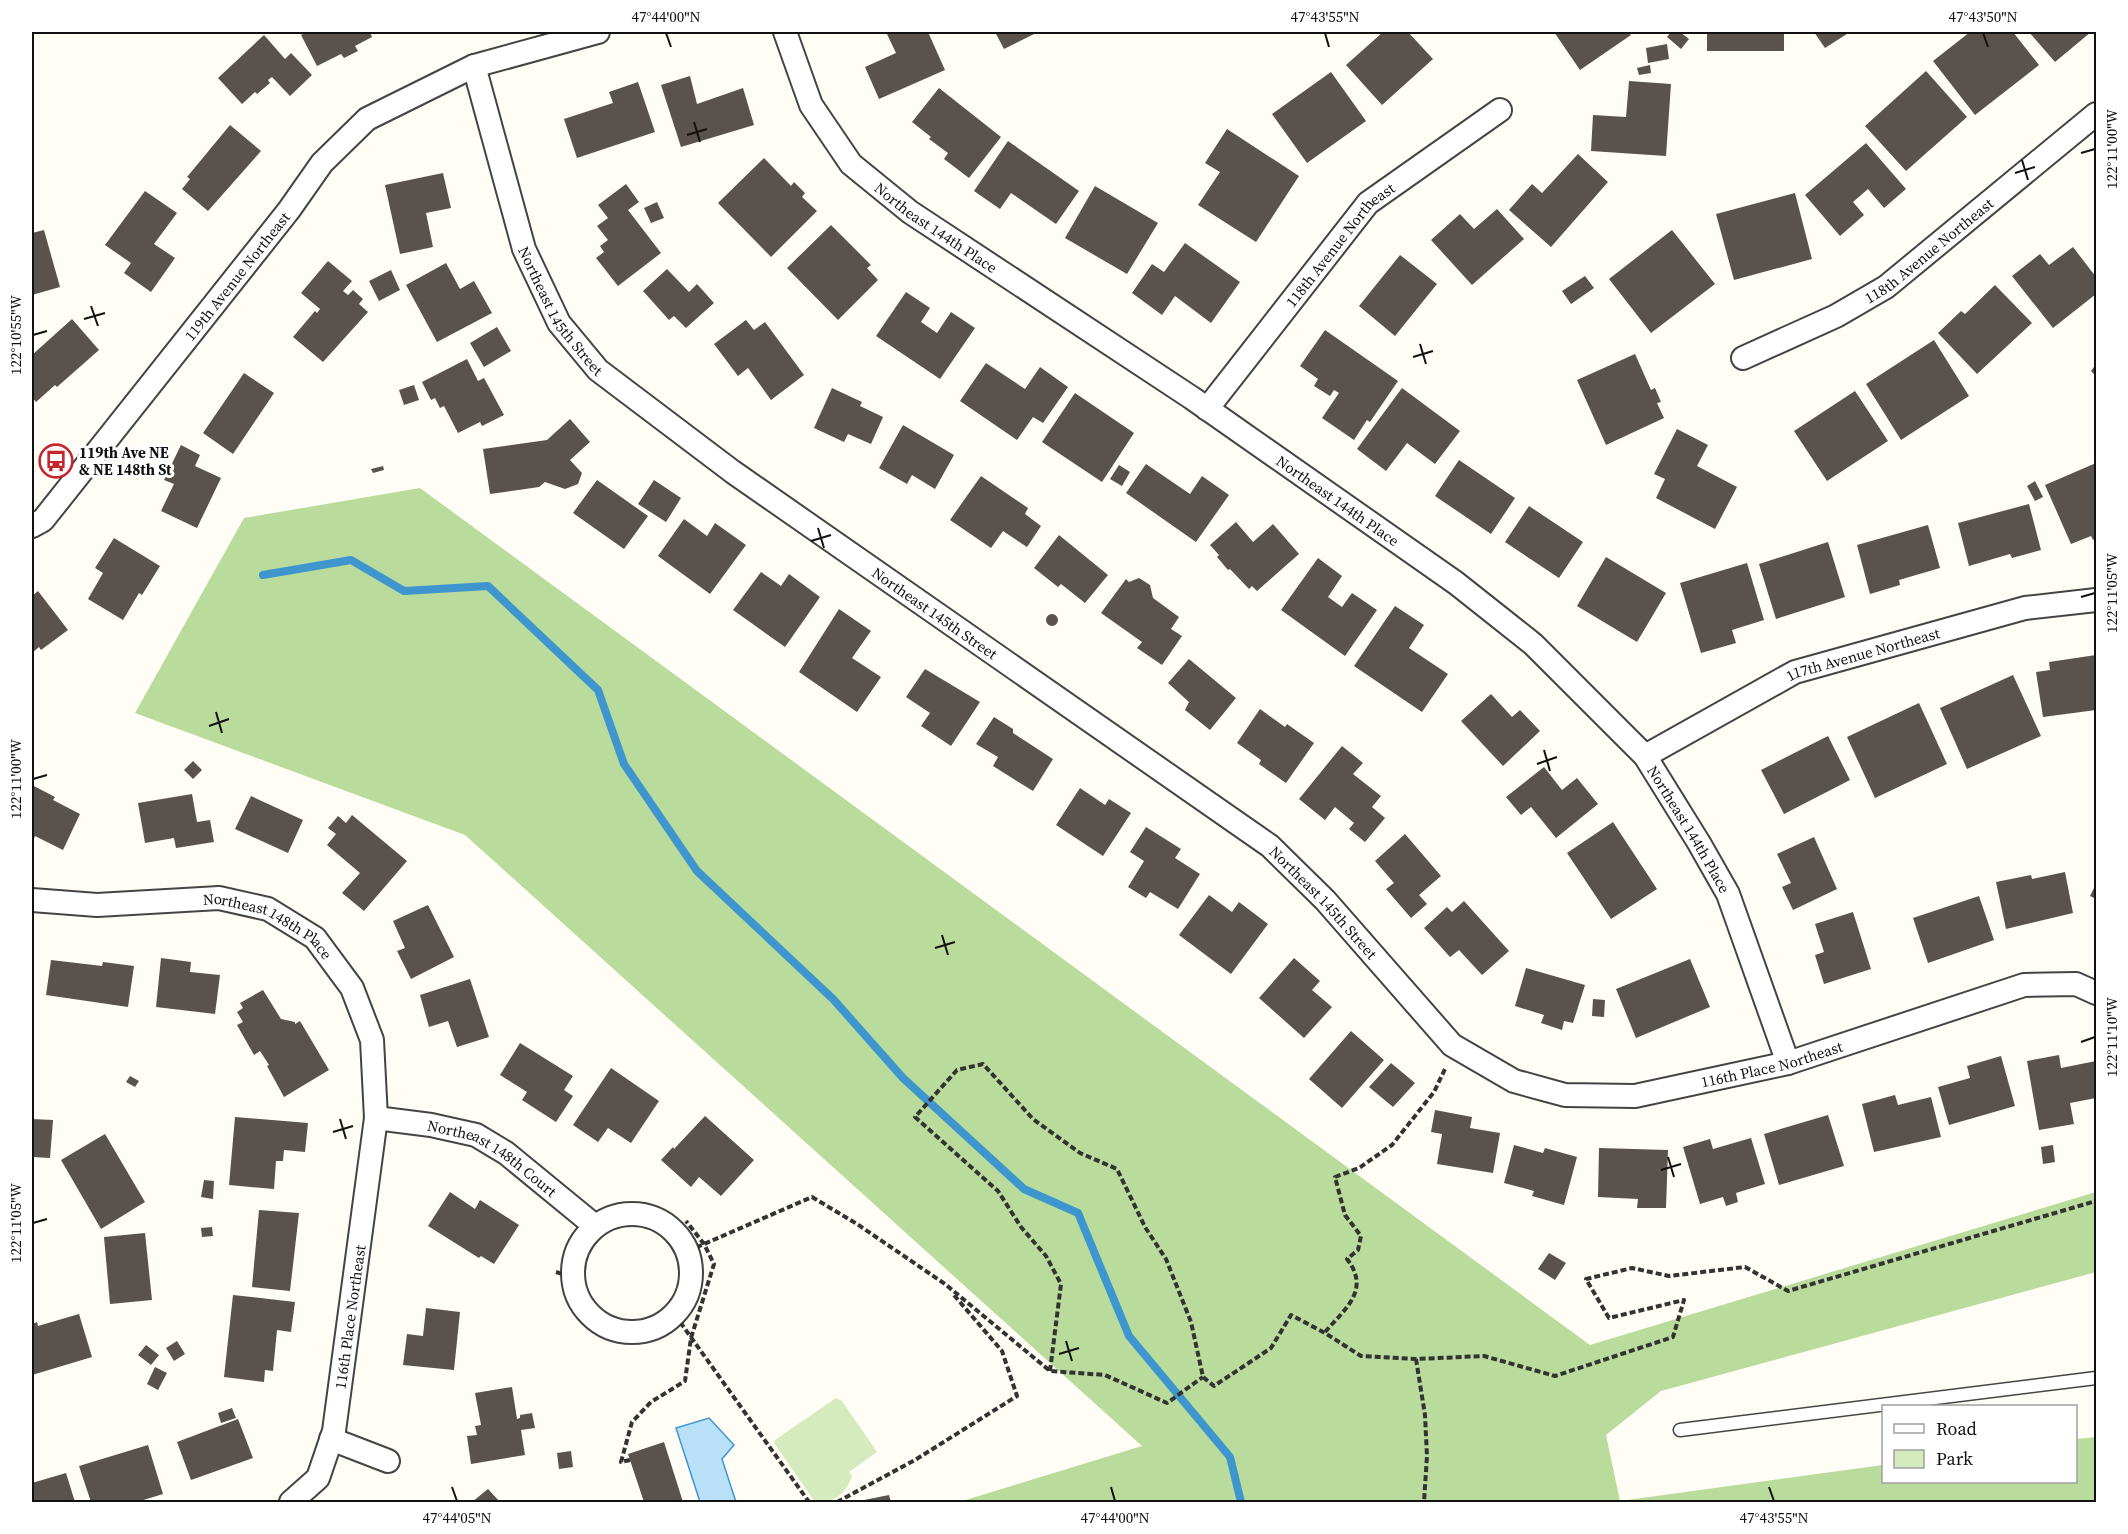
<svg xmlns="http://www.w3.org/2000/svg" width="2128" height="1534" font-family="'Source Serif 4',serif">
	<style>
		.green { fill: #d5ebbd }
		.forest { fill: #b9dc9c }
		.water { fill: #b9e0f7; stroke: #3f96cf; stroke-width: 1.5 }
		.lines { fill: none; stroke-linecap: round; stroke-linejoin: round }
		.stream { stroke: #3f96cf; stroke-width: 8 }
		.building { fill: #5a524d }
		.lane-casing { stroke: #444; stroke-width: 15 }
		.street-casing { stroke: #444; stroke-width: 26 }
		.path { stroke: #333; stroke-width: 4; stroke-dasharray: 6 3; stroke-linecap: butt }
		.lane { stroke: #fff; stroke-width: 12 }
		.street { stroke: #fff; stroke-width: 22 }
		.ticks { fill: none; stroke: #111; stroke-width: 2 }
		.labels { text-anchor: middle; dominant-baseline: central; stroke-width: 6; stroke-linejoin: round; paint-order: stroke }
		.street-label { font-size: 15px; fill: #111; stroke: #fff }
		.poi-label { font-size: 15px; font-weight: bold; fill: #111; stroke: #fff; text-anchor: start }
		.neatline { fill: none; stroke: #111; stroke-width: 2 }
		.ticks-label { font-size: 15px; text-anchor: middle; fill: #111 }
	</style>
	<rect width="100%" height="100%" fill="#fffdf5"/>
	<path class="green" d="M836,1398L842,1401L877,1452L849,1472L852,1476C846,1494 834,1503 815,1502L774,1443L775,1440Z"/>
	<path class="forest" d="M420,488L1590,1345L2096,1192V1272L1661,1391L1606,1435L1620,1501L1883,1465L1884,1482H2076V1439L2096,1437V1502H959L1142,1446L465,835L135,713L244,518Z"/>
	<path class="water" d="M709,1418L734,1445L722,1459L736,1502H700L676,1428Z"/>
	<g class="lines">
		<path class="stream" d="M263,575L351,560L404,591L488,586L598,690L624,764L697,871L833,999L903,1078L1024,1189L1078,1213L1129,1336L1230,1457L1241,1502"/>
	</g>
	<path class="building" d="M307,32H370L372,37L355,46L358,51L344,58L341,54L317,66L301,35Z
		M886,32H928L945,70L879,99L865,67L896,53Z
		M995,32H1038L1004,49Z
		M1383,32H1408L1433,59L1382,105L1346,65Z
		M1554,32H1628L1631,35L1580,70Z
		M1671,32H1680L1689,39L1681,49L1667,37Z
		M1707,32H1784V51H1707Z
		M1814,32H1850L1825,48Z
		M1970,32H2013L2039,65L1975,115L1933,61Z
		M2029,32H2091L2055,62Z
		M264,35L285,59L291,53L312,75L290,96L272,77L268,80L270,83L257,94L255,92L242,104L218,78Z
		M1667,44L1669,59L1648,63L1646,48Z
		M1650,65L1651,73L1639,75L1637,68Z
		M1926,71L1967,117L1906,171L1865,126Z
		M1331,72L1366,121L1307,163L1272,114Z
		M690,76L697,104L743,88L754,125L681,147L661,85Z
		M1629,81L1671,84L1666,156L1591,151L1593,115L1626,117Z
		M638,82L655,132L577,158L564,119L613,103L609,92Z
		M939,88L1001,137L969,178L944,159L948,153L929,139L931,137L912,122Z
		M230,125L261,151L208,211L182,189L190,179L187,177Z
		M1227,129L1299,176L1256,242L1198,205L1220,172L1205,163Z
		M1008,141L1079,191L1056,224L1011,193L1000,209L974,191Z
		M1866,143L1906,189L1884,208L1868,189L1853,202L1864,215L1840,236L1805,195Z
		M1578,154L1608,182L1551,247L1509,210L1532,184L1542,193Z
		M764,158L791,186L794,182L805,193L802,197L817,211L771,257L718,203Z
		M443,173L451,208L426,213L433,247L400,254L385,185Z
		M626,184L639,202L628,210L661,253L618,286L596,258L604,252L600,246L608,240L597,226L608,218L598,205Z
		M1095,186L1158,223L1127,274L1065,238Z
		M145,191L177,213L154,244L175,258L151,292L124,273L131,263L105,245Z
		M1795,193L1812,259L1734,280L1716,214Z
		M657,202L664,218L651,223L644,208Z
		M1497,209L1524,239L1472,285L1431,240L1460,214L1474,229Z
		M831,225L871,265L867,268L878,280L838,320L787,268Z
		M44,230L60,287L32,295V233Z
		M1672,230L1715,284L1651,333L1609,279Z
		M1185,243L1240,282L1211,323L1175,296L1162,315L1132,293L1152,264L1164,272Z
		M2073,247L2096,277V294L2053,328L2012,276L2040,254L2049,265Z
		M1400,255L1437,284L1395,336L1359,306Z
		M328,261L352,281L343,291L348,295L353,290L363,299L359,304L368,312L323,362L293,337L315,311L317,313L320,309L301,293Z
		M446,263L460,289L474,281L492,313L437,342L406,285Z
		M667,269L689,292L697,284L714,303L686,328L674,316L669,320L643,291Z
		M391,270L400,290L379,301L369,281Z
		M1585,276L1594,288L1571,304L1562,291Z
		M1995,285L2032,323L1977,374L1938,333L1961,311L1965,314Z
		M906,292L930,308L921,322L937,333L951,312L975,328L940,379L876,336Z
		M72,319L99,350L57,387L55,385L36,402L32,397V363L34,361L32,355Z
		M746,320L754,330L765,322L804,375L771,400L748,368L738,376L714,344Z
		M497,327L511,351L484,367L470,343Z
		M1325,330L1398,381L1370,422L1367,420L1354,440L1322,418L1339,393L1334,390L1330,396L1314,386L1318,379L1300,366Z
		M1934,340L1969,396L1901,440L1866,384Z
		M1635,354L1651,390L1655,388L1661,402L1657,403L1664,418L1606,445L1577,380Z
		M467,359L478,381L484,378L504,415L482,426L480,422L458,433L444,406L440,408L435,398L431,400L422,382Z
		M986,363L1025,389L1040,367L1068,387L1043,423L1033,417L1017,440L960,401Z
		M2096,364V376L2091,371Z
		M244,373L274,393L233,454L203,433Z
		M414,385L419,400L404,405L399,390Z
		M832,388L862,402L860,406L883,417L871,444L848,434L844,442L814,428Z
		M1402,388L1460,431L1435,464L1407,443L1386,471L1357,449Z
		M1855,391L1888,441L1827,481L1794,431Z
		M1075,393L1134,433L1102,482L1042,442Z
		M570,419L590,442L570,460L582,473L578,484L565,489L545,482L539,487L490,494L483,449L547,440Z
		M903,425L954,455L935,489L912,475L907,484L879,468Z
		M1677,429L1708,445L1697,466L1737,487L1715,529L1656,498L1665,479L1654,474Z
		M181,445L200,455L195,466L221,478L197,528L161,511L174,484L164,480Z
		M1459,460L1515,498L1491,534L1435,496Z
		M2096,463V538L2093,540L2091,536L2071,544L2045,485Z
		M1146,464L1190,494L1202,476L1229,495L1196,542L1126,493Z
		M1119,465L1130,472L1122,486L1110,479Z
		M383,466L384,470L373,473L371,469Z
		M981,476L1028,508L1025,514L1041,526L1027,547L1003,531L991,548L950,520Z
		M597,480L648,516L624,549L573,513Z
		M654,480L681,498L666,522L638,504Z
		M2035,481L2043,497L2035,501L2027,486Z
		M2029,504L2041,550L2012,558L2010,554L1969,566L1958,523Z
		M1529,506L1583,542L1559,578L1505,542Z
		M684,519L707,536L715,523L746,545L710,594L658,556Z
		M1236,522L1253,542L1273,524L1299,554L1257,591L1252,586L1249,589L1230,569L1228,570L1217,557L1219,555L1210,545Z
		M1928,525L1940,568L1899,580L1900,585L1870,594L1857,545Z
		M1059,535L1108,575L1085,603L1061,584L1058,587L1034,568Z
		M114,538L160,566L142,595L139,593L123,620L88,599L103,573L95,568Z
		M1828,542L1845,597L1776,619L1759,564Z
		M1606,557L1666,593L1637,642L1577,606Z
		M1318,558L1342,576L1328,597L1342,607L1352,593L1377,610L1345,656L1281,610Z
		M1747,563L1764,620L1732,630L1736,643L1701,653L1680,583Z
		M761,572L781,586L789,574L820,597L785,647L733,610Z
		M1139,578L1150,585L1153,598L1179,617L1171,629L1182,636L1162,665L1137,648L1142,642L1101,613L1126,579L1129,582Z
		M38,591L68,630L41,650L39,647L32,653V596Z
		M1395,606L1424,625L1409,648L1448,674L1422,712L1354,666Z
		M839,609L871,631L852,658L881,677L857,712L799,672Z
		M1046 620a6 6 0 1 1 12 0a6 6 0 1 1-12 0Z
		M2096,655V710L2043,717L2036,672L2050,670L2049,662Z
		M1189,659L1236,698L1210,730L1185,710L1189,702L1168,683Z
		M925,669L980,702L951,746L921,726L930,713L906,697Z
		M2013,675L2041,736L1967,769L1940,708Z
		M1491,694L1512,717L1520,710L1540,731L1503,766L1461,721Z
		M1919,703L1947,764L1875,798L1847,737Z
		M1260,709L1285,727L1287,724L1314,743L1286,783L1259,764L1261,760L1237,743Z
		M994,717L1013,729V733L1053,759L1033,791L993,766L998,757L976,744Z
		M1828,736L1850,780L1784,814L1761,770Z
		M1342,746L1363,763L1353,774L1381,796L1372,807L1385,818L1365,842L1349,829L1354,823L1335,807L1325,820L1299,799Z
		M193,761L202,770L193,779L184,770Z
		M1544,767L1562,790L1577,778L1598,804L1556,838L1531,807L1521,815L1506,797Z
		M32,785L55,797L53,800L80,814L63,850L35,836L32,844Z
		M1080,788L1105,805L1109,799L1131,813L1103,856L1056,825Z
		M192,794L197,822L210,820L214,842L176,848L174,838L145,843L138,803Z
		M251,796L303,820L288,853L235,829Z
		M352,815L407,861L364,911L342,893L360,873L327,845L336,834L328,828L338,816L346,823Z
		M1613,822L1657,889L1611,919L1567,853Z
		M1146,827L1181,849L1175,858L1200,874L1178,909L1150,892L1146,898L1128,887L1144,861L1130,852Z
		M1405,834L1441,876L1419,895L1427,904L1411,918L1386,889L1394,883L1375,861Z
		M1814,837L1837,889L1793,910L1782,887L1791,883L1777,854Z
		M2065,872L2073,913L2006,929L1996,882L2031,875L2032,879Z
		M2096,884V899L2090,896Z
		M1209,895L1232,912L1239,902L1268,924L1231,974L1179,935Z
		M1979,896L1994,940L1928,963L1913,918Z
		M1464,901L1509,951L1482,975L1459,950L1450,957L1424,928L1447,907L1452,912Z
		M428,905L454,957L411,979L397,951L405,948L393,921Z
		M1853,912L1871,969L1824,984L1815,955L1824,952L1815,924Z
		M161,958L191,962L190,972L220,975L215,1014L156,1007Z
		M1294,958L1320,981L1312,990L1332,1007L1304,1038L1259,998Z
		M1690,959L1710,1007L1636,1038L1616,989Z
		M51,960L102,966L103,962L134,966L128,1007L46,995Z
		M1526,968L1585,985L1573,1023L1564,1021L1562,1030L1541,1023L1544,1015L1515,1006Z
		M470,979L489,1037L457,1047L448,1021L429,1027L420,995Z
		M263,990L281,1019L295,1022V1024L300,1021L329,1070L284,1097L267,1066L269,1065L260,1051L254,1055L237,1025L243,1022L237,1012L243,1008L240,1003Z
		M1593,999L1605,1000L1604,1017L1592,1016Z
		M1351,1031L1384,1060L1342,1108L1309,1079Z
		M520,1043L573,1076L564,1090L573,1096L556,1122L522,1100L527,1092L500,1075Z
		M2059,1055L2061,1068L2096,1061V1098L2070,1103L2074,1124L2039,1130L2027,1061Z
		M2001,1056L2015,1106L1949,1125L1938,1087L1970,1078L1967,1066Z
		M1391,1063L1415,1083L1393,1107L1369,1087Z
		M611,1068L659,1101L631,1143L608,1128L598,1142L573,1125Z
		M130,1076L139,1081L135,1087L126,1082Z
		M1895,1095L1898,1105L1931,1097L1941,1137L1874,1152L1862,1104Z
		M1435,1110L1472,1117L1470,1128L1500,1133L1493,1173L1437,1164L1442,1134L1431,1132Z
		M1828,1115L1844,1166L1779,1185L1764,1134Z
		M705,1116L754,1160L721,1196L699,1177L691,1187L661,1160L673,1147L674,1149Z
		M235,1117L308,1123L305,1152L284,1150L283,1161H276L274,1189L229,1185Z
		M32,1119L53,1120L50,1158L32,1157Z
		M105,1134L145,1202L101,1229L61,1160Z
		M1751,1138L1765,1184L1736,1193L1738,1202L1726,1206L1723,1197L1700,1204L1683,1147L1710,1139L1713,1149Z
		M1514,1145L1543,1153L1545,1148L1577,1157L1564,1205L1532,1196L1534,1191L1504,1183Z
		M2053,1145L2055,1162L2043,1164L2041,1147Z
		M1599,1148L1668,1150L1666,1208H1637L1638,1199L1598,1197Z
		M204,1180L214,1181L213,1199L201,1197Z
		M450,1192L475,1209L480,1200L519,1225L494,1264L481,1256L479,1258L428,1226Z
		M259,1210L299,1213L290,1291L252,1287Z
		M212,1227L213,1236L202,1237L201,1228Z
		M145,1233L152,1300L110,1304L104,1237Z
		M1549,1253L1566,1263L1555,1280L1538,1269Z
		M233,1295L295,1302L291,1332L277,1330L273,1371L265,1370L264,1382L224,1377Z
		M426,1308L460,1312L454,1370L403,1365L407,1334L423,1336Z
		M79,1314L92,1357L32,1375V1324L37,1322L38,1326Z
		M177,1341L185,1354L174,1361L166,1348Z
		M146,1345L159,1355L151,1365L138,1355Z
		M155,1367L167,1373L158,1390L147,1384Z
		M512,1387L517,1419L520,1418V1415L532,1413L535,1428L521,1430L525,1455L471,1464L467,1436L477,1435L475,1426L481,1425L475,1393Z
		M232,1408L236,1418L221,1423L218,1413Z
		M238,1419L253,1458L191,1480L177,1442Z
		M664,1442L683,1502H644L628,1454Z
		M148,1445L163,1494L137,1502H131L130,1501L125,1502H91L79,1466Z
		M571,1451L573,1467L559,1469L557,1453Z
		M66,1473L75,1502H32V1483Z
		M488,1489L500,1502H472Z
		M889,1495L891,1502H859V1501Z"/>
	<g class="lines">
		<defs>
			<path id="lane" d="M1680,1430L2096,1378"/>
			<g id="street">
				<path id="s1" d="M785,32L811,105L851,164L910,212L1192,398L1456,583L1533,644L1645,756L1699,843L1728,894L1788,1063"/>
				<path id="s2" d="M474,66L524,249L559,323L598,370L733,472L1270,846L1325,900L1452,1045L1514,1081L1565,1095L1635,1096L1788,1063L2024,985L2076,984L2096,993"/>
				<path id="s3" d="M1743,358L1836,316L1886,287L2096,114"/>
				<path id="s4" d="M1207,409L1368,203L1500,110"/>
				<path id="s5" d="M32,526L43,520L289,210L322,163L367,119L474,66L598,32"/>
				<path id="s6" d="M1645,756L1795,672L2025,608L2096,600"/>
				<path id="s7" d="M32,900L97,905L219,898L268,909L315,938L352,988L372,1040L376,1118L334,1431L318,1478L291,1502"/>
				<path id="s8" d="M376,1118L431,1125L476,1135L506,1153L595,1226"/>
				<circle cx="632" cy="1273" r="59"/>
				<path d="M331,1439L388,1461"/>
			</g>
		</defs>
		<use href="#lane" class="lane-casing"/>
		<use href="#street" class="street-casing"/>
		<path class="path" d="M688,1251L812,1197L857,1224L945,1284L1050,1371L1105,1375L1167,1403L1203,1377
			M556,1272L572,1277
			M675,1315L809,1502
			M1325,1332C1345,1309 1371,1290 1347,1259L1358,1250L1361,1236L1345,1215L1335,1177L1359,1168L1392,1145L1434,1092L1445,1069
			M1416,1359L1425,1415L1427,1456L1424,1502
			M1050,1371L1061,1284L1046,1256L1021,1227L998,1191L915,1117L957,1070L983,1064L1033,1119L1080,1153L1117,1169L1145,1227L1166,1259L1191,1322L1203,1377L1214,1386L1271,1348L1291,1315L1325,1333L1361,1356L1416,1359L1484,1356L1555,1376L1673,1337L1684,1300L1609,1318L1586,1279L1632,1268L1669,1276L1745,1267L1788,1291L2096,1201
			M630,1460L621,1462L632,1422L651,1402L685,1381L691,1338L714,1264L704,1244L686,1221
			M837,1502L915,1460L1017,1396L1002,1351L953,1294"/>
		<use href="#lane" class="lane"/>
		<use href="#street" class="street"/>
	</g>
	<path class="ticks" d="M666,33L671,47M1325,33L1329,47M1983,33L1988,47M694,122L700,142M687,135L707,129M2081,153L2095,149M2022,160L2028,180M2015,173L2035,167M91,306L98,326M84,319L105,313M33,335L47,331M1420,344L1426,364M1413,357L1433,351M818,528L824,548M811,541L831,535M2081,597L2095,593M216,712L222,733M209,726L229,719M1544,750L1550,771M1537,764L1557,757M33,779L47,775M942,935L948,955M935,948L955,942M2081,1042L2095,1037M340,1119L346,1139M333,1132L353,1126M1668,1157L1674,1177M1661,1170L1681,1164M33,1223L47,1219M1066,1341L1072,1361M1059,1354L1079,1348M452,1487L457,1501M1111,1487L1115,1501M1769,1487L1774,1501"/>
	<defs>
		<symbol id="bus-ring" viewBox="-11 -11 22 22"><circle r="9.5" fill="#fff" stroke="#c4262e" stroke-width="1.5"/><path d="M-5-6H5V4H4V6H2V4H-2V6H-4V4H-5ZM-3.5-4V0h7V-4ZM-3.5 1.2v1.5H-2V1.2ZM2 1.2v1.5H3.5V1.2Z" fill="#c4262e"/></symbol>
	</defs>
	<g fill-rule="evenodd">
		<use href="#bus-ring" x="37" y="442" width="38" height="38"/>
	</g>
	<g class="labels">
		<g class="street-label">
			<text stroke="none"><textPath href="#s1" startOffset="255">Northeast 144th Place</textPath></text>
			<text stroke="none"><textPath href="#s4" startOffset="212">118th Avenue Northeast</textPath></text>
			<text stroke="none"><textPath href="#s3" startOffset="216">118th Avenue Northeast</textPath></text>
			<text stroke="none"><textPath href="#s5" startOffset="324">119th Avenue Northeast</textPath></text>
			<text stroke="none"><textPath href="#s2" startOffset="262">Northeast 145th Street</textPath></text>
			<text stroke="none"><textPath href="#s1" startOffset="741">Northeast 144th Place</textPath></text>
			<text stroke="none"><textPath href="#s2" startOffset="748">Northeast 145th Street</textPath></text>
			<text stroke="none"><textPath href="#s6" startOffset="242">117th Avenue Northeast</textPath></text>
			<text stroke="none"><textPath href="#s1" startOffset="1227">Northeast 144th Place</textPath></text>
			<text stroke="none"><textPath href="#s2" startOffset="1234">Northeast 145th Street</textPath></text>
			<text stroke="none"><textPath href="#s7" startOffset="244">Northeast 148th Place</textPath></text>
			<text stroke="none"><textPath href="#s2" startOffset="1761">116th Place Northeast</textPath></text>
			<text stroke="none"><textPath href="#s8" startOffset="126">Northeast 148th Court</textPath></text>
			<text transform="translate(350 1317) rotate(-82)">116th Place Northeast</text>
		</g>
		<g class="poi-label">
			<text x="79" y="452">119th Ave NE<tspan x="79" dy="17">&amp; NE 148th St</tspan></text>
		</g>
	</g>
	<rect width="2128" height="1534" fill="none" stroke="#ffffff" stroke-width="66"/>
	<rect x="1882" y="1405" width="195" height="78" fill="#ffffff" stroke="#a0a0a0" stroke-width="1.5"/>
	<rect x="1894" y="1424" width="30" height="9" fill="#ffffff" stroke="#a0a0a0" stroke-width="1.5"/>
	<text x="1936" y="1435" font-size="18" fill="#111111">Road</text>
	<rect x="1894" y="1450" width="30" height="18" fill="#d5ebbd" stroke="#a0a0a0" stroke-width="1.5"/>
	<text x="1936" y="1465" font-size="18" fill="#111111">Park</text>
	<rect x="33" y="33" width="2062" height="1468" class="neatline"/>
	<g class="ticks-label">
		<text x="666" y="22">47°44'00"N</text>
		<text x="1325" y="22">47°43'55"N</text>
		<text x="1983" y="22">47°43'50"N</text>
		<text transform="translate(2112 149) rotate(-90)" y="5">122°11'00"W</text>
		<text transform="translate(16 335) rotate(-90)" y="5">122°10'55"W</text>
		<text transform="translate(2112 593) rotate(-90)" y="5">122°11'05"W</text>
		<text transform="translate(16 779) rotate(-90)" y="5">122°11'00"W</text>
		<text transform="translate(2112 1037) rotate(-90)" y="5">122°11'10"W</text>
		<text transform="translate(16 1223) rotate(-90)" y="5">122°11'05"W</text>
		<text x="457" y="1523">47°44'05"N</text>
		<text x="1115" y="1523">47°44'00"N</text>
		<text x="1774" y="1523">47°43'55"N</text>
	</g>
</svg>
